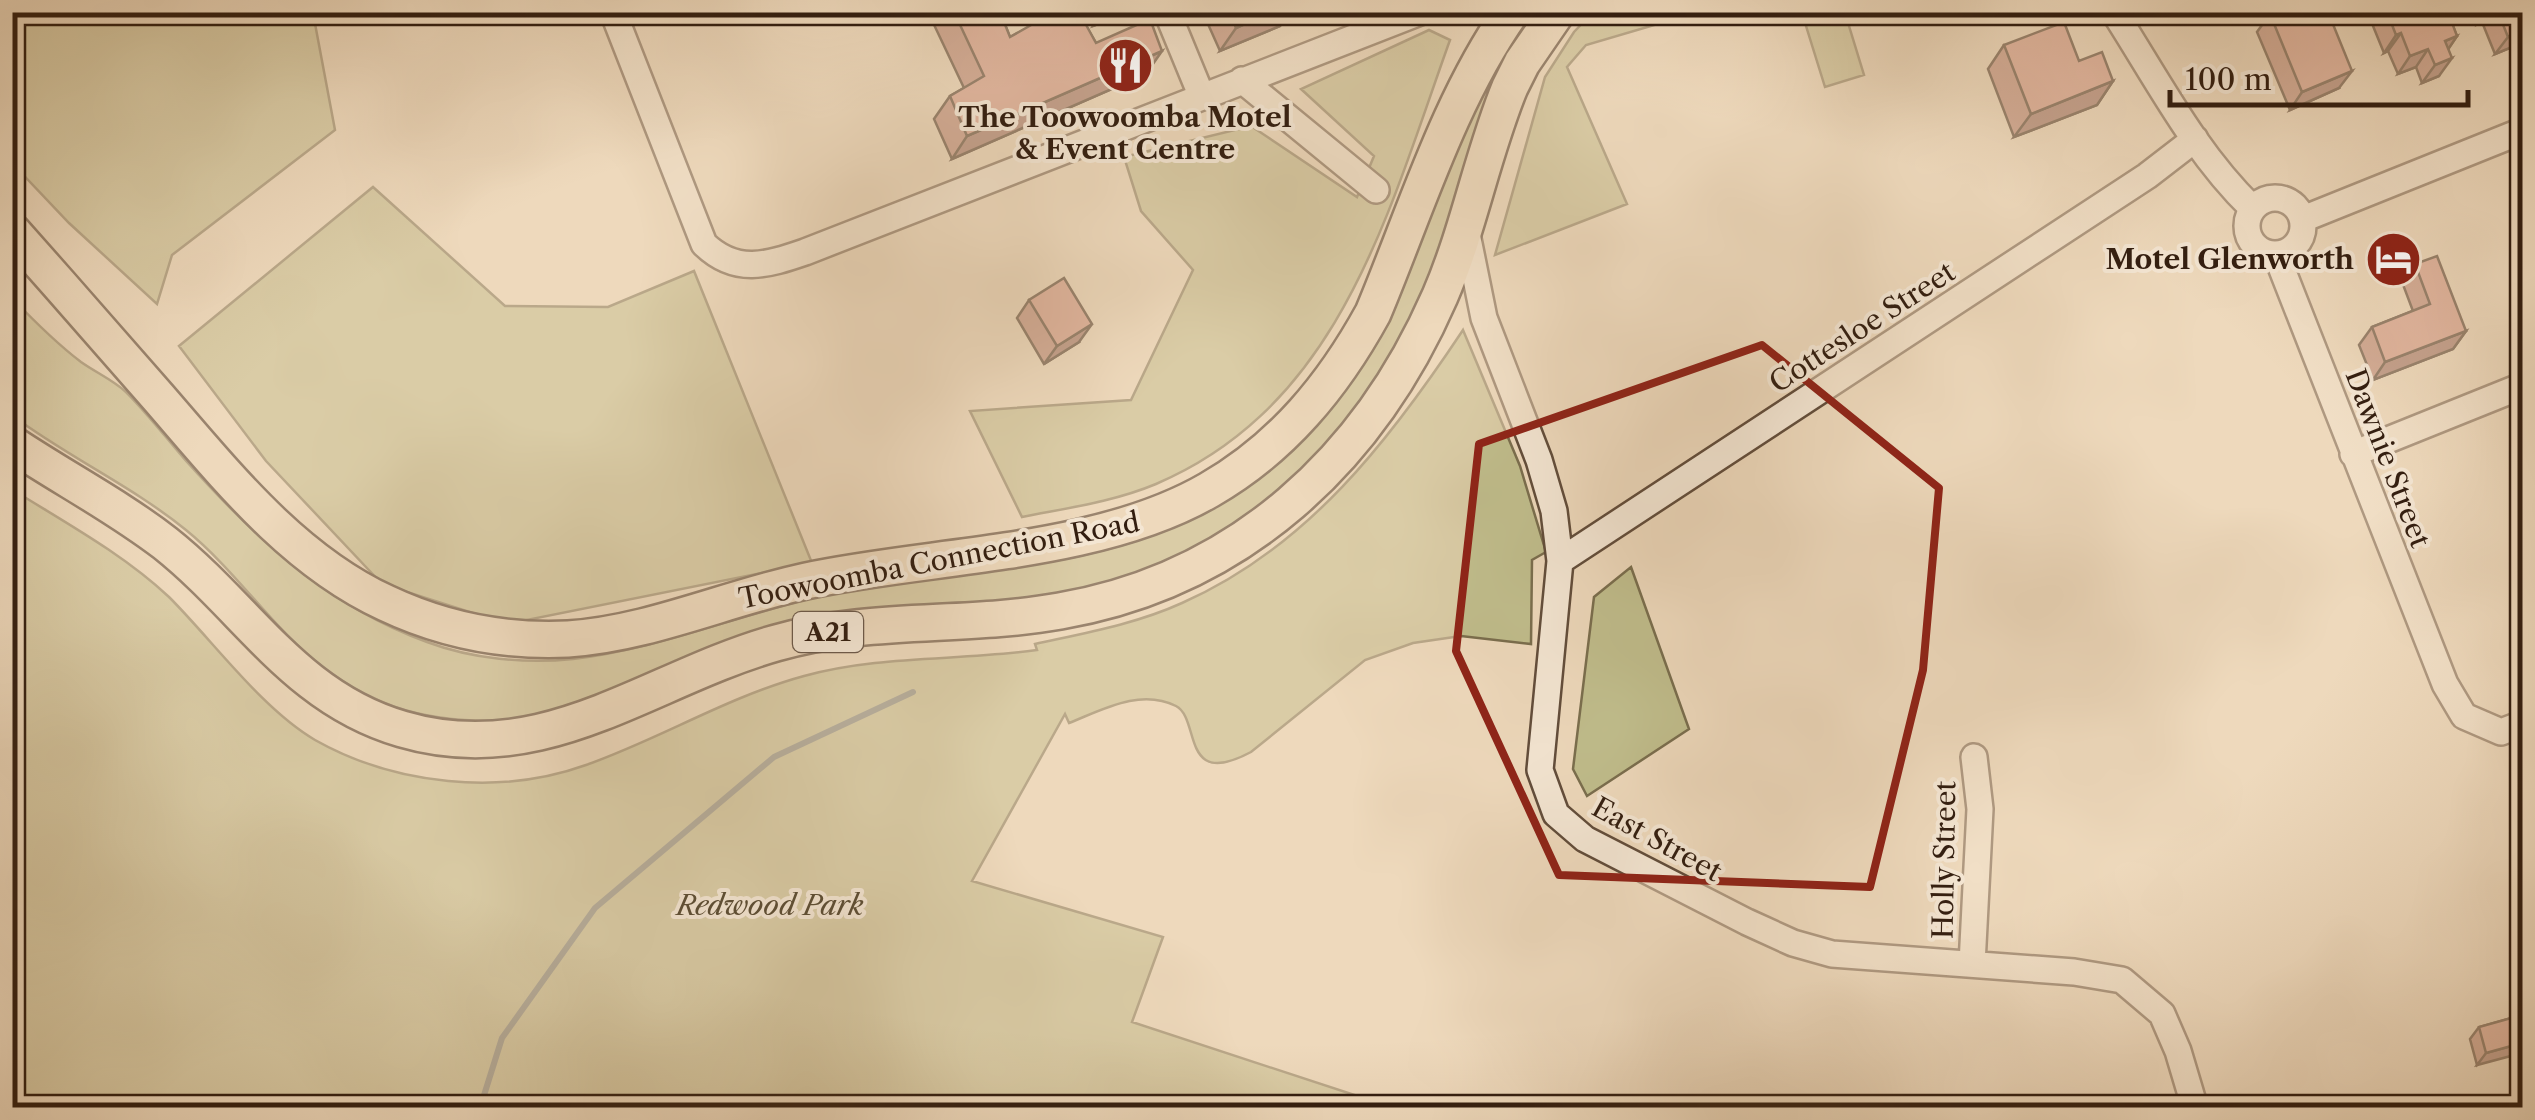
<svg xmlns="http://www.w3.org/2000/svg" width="2535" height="1120" font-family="'Libre Caslon Text',serif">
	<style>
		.green { fill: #c0bd8c; stroke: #7a6e4e; stroke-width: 2.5 }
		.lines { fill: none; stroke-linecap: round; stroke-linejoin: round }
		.stream { stroke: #747a77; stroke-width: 6 }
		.minor-casing { stroke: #624d3b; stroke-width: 30 }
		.highway-casing { stroke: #331e10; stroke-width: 40 }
		.minor { stroke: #f4e6d3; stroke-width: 25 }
		.highway { stroke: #eed9bc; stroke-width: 35 }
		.wall { fill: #b57a6d; stroke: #331e10; stroke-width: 2.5 }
		.shaded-wall { fill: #946359; stroke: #331e10; stroke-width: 2.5 }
		.building { fill: #d38e7f; stroke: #331e10; stroke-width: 2.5 }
		.marked { fill: none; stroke: #8f2418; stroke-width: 8; stroke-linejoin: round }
		.labels { text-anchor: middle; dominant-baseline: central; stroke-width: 8; stroke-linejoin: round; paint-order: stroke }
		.shield { fill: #f4e6d3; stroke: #6d5a4a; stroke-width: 2.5 }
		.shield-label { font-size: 25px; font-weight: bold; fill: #331e10 }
		.poi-label { font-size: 28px; font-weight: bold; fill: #331e10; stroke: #f4e6d3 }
		.street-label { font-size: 28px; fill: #331e10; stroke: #f4e6d3 }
		.park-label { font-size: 28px; font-style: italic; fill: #5d4e35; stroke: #f4e6d3 }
	</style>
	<rect width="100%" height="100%" fill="#eed9bc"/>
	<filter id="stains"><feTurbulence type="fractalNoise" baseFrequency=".002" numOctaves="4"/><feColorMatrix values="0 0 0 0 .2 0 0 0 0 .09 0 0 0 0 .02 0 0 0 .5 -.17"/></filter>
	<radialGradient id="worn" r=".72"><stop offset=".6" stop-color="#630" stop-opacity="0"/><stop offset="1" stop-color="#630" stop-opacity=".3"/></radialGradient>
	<path class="green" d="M13,12L313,13L335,130L172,255L157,304L69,223L13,164Z
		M1593,12L1695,13L1586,45L1567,67L1627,204L1495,255L1545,77L1574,32Z
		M1802,13H1845L1864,75L1825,87Z
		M1429,30L1450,40C1388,212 1341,405 1156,484C1113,502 1067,508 1022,517L970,411L1131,400L1193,270L1141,211L1124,157L1251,126L1357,197L1374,156L1301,89Z
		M1502,52C1447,254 1393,442 1196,549C1172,562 1143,570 1118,580L522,720C423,726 357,706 287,635C253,600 224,561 186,530C132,486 68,457 13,416L12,298C34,321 56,343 81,362C95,372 113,380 126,392C148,414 167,439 187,462C257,540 328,606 427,642C472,659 526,664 573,659C661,649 744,612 830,594C950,569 1082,573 1194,518C1262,484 1312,435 1355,374L1472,98Z
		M373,187L505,306L608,307L694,271L812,563L507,624L382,584L266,461L179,346Z
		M1463,330L1520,466L1546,552L1532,560L1531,644L1461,636L1413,643L1365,660L1251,752C1180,790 1201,719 1176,706C1140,688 1102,710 1069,723L1065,714L972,881L1163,937L1132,1022L1391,1107H13V490C66,523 123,554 169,597C213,641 262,709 315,740C395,785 500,796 586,765C660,739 727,697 804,676C880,655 959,661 1037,650L1035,644C1085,633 1136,624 1182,603C1307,548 1390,440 1463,330Z
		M1631,567L1689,729L1587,796L1573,769L1594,597Z"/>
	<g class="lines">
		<path class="stream" d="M480,1108L502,1038L595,908L774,757L913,692"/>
		<defs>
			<path id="minor" d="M613,12L704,244C736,275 767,265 805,252L1420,12
				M1167,12L1202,97
				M2114,12C2157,79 2195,153 2252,208
				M1242,80L1376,190
				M2247 226a28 28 0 1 1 56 0a28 28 0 1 1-56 0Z
				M2303,219L2522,131
				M1466,229L1484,318L1539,460L1554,511L1560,561L1540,770L1556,814L1585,839L1747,922L1793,943L1832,954L2074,972L2122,980L2162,1014L2178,1051L2195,1108
				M2276,254L2445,684L2464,716L2501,732L2522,724
				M2353,454L2522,386
				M1560,561L2147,176L2195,139
				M1972,964L1980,809L1974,757"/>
			<path id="highway" d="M12,231C61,286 109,341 158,397C224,473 292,560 386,603C443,630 505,642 568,639C648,634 727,598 806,581C932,554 1097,555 1209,490C1282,448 1333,386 1373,313C1415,213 1448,102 1511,12
				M12,444C63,478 117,506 165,543C247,608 295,698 402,729C544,771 648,679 776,643C868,616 966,628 1060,611C1240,580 1369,459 1440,296C1469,229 1482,155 1510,87L1522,63L1557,12"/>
		</defs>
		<use href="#minor" class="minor-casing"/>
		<use href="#highway" class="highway-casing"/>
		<use href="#minor" class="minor"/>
		<use href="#highway" class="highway"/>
	</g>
	<path class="wall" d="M928,12H1000L1010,37L1040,21L1032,12H1083L1079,14L1096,43L1146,74L952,159L934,119L950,96L964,88Z
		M1087,12H1126L1125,14L1093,26Z
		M1206,12H1289L1280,26L1220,51L1204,15Z
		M2376,12H2450L2448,14L2457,36L2448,49L2439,76L2422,83L2416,67L2398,74L2388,51L2384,53L2371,21Z
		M2473,12H2522V43L2495,54L2482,22L2478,24Z
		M2270,14L2339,88L2290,110L2257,32Z
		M2004,45L2079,61L2113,81L2097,105L2014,137L1988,69Z
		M2415,264L2466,331L2453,349L2373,380L2359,345L2372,327L2413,311L2402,282Z
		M1029,300L1079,342L1044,364L1017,318Z
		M2522,1015L2477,1065L2470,1039L2479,1027Z"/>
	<path class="shaded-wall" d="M1102,12H1126L1125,14L1093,26Z
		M1272,12H1289L1280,26L1220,51L1236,28Z
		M2486,12H2489L2482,22L2478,24Z
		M2522,31V43L2495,54L2508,37Z
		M2401,33L2388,51L2384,53L2396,35Z
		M2457,36L2445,54V41Z
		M2428,49L2416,67L2398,74L2410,56Z
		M1162,51L1146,74L952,159L967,136Z
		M2452,58L2439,76L2422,83L2435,65Z
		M2352,71L2339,88L2290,110L2302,92Z
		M2113,81L2097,105L2014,137L2031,114Z
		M1092,324L1079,342L1044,364L1057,346Z
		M2466,331L2453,349L2373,380L2385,362Z
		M2522,1043V1053L2477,1065L2486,1053Z"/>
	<path class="building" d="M954,12H1000L1010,37L1054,12H1079L1096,43L1150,19L1162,51L967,136L950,96L984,76Z
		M1230,12H1272L1236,28Z
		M2273,12H2328L2352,71L2302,92L2270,14Z
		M2387,12H2448L2457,36L2445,41L2452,58L2435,65L2428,49L2410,56L2401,33L2396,35Z
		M2498,12H2522V31L2508,37Z
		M2064,22L2079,61L2102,52L2113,81L2031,114L2004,45Z
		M2437,256L2466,331L2385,362L2372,327L2430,304L2415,264Z
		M1064,278L1092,324L1057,346L1029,300Z
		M2522,1015V1043L2486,1053L2479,1027Z"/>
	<path d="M0 0H2535V1120H0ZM1762,345L1939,488L1923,670L1870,887L1559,875L1456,651L1479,444Z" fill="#eed9bc" fill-opacity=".55" fill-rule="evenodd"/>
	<path class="marked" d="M1762,345L1939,488L1923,670L1870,887L1559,875L1456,651L1479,444Z"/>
	<defs>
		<symbol id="restaurant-disc" viewBox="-11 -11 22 22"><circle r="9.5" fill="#8f2418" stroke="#f4e6d3"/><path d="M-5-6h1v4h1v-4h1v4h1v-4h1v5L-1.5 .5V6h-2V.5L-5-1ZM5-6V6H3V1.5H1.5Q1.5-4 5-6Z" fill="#fff"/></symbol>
		<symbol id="hotel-disc" viewBox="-11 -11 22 22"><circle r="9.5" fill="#8f2418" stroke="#f4e6d3"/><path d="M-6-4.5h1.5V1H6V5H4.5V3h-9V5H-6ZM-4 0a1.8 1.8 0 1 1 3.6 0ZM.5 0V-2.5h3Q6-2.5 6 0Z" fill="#fff"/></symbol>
	</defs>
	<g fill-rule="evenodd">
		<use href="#restaurant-disc" x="1094" y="34" width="63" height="63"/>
		<use href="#hotel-disc" x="2362" y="228" width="63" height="63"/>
	</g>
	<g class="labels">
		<rect class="shield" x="793" y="612" width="70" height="40" rx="8"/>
		<g class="shield-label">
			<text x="828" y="632">A21</text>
		</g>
		<g class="poi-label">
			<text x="1125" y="117">The Toowoomba Motel<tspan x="1125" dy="32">&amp; Event Centre</tspan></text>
			<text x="2354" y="259" text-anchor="end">Motel Glenworth</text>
		</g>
		<g class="street-label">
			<text transform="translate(1862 327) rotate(-33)">Cottesloe Street</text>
			<text transform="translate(2388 458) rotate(69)">Dawnie Street</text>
			<text transform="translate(939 560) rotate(-11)">Toowoomba Connection Road</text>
			<text transform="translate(1657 839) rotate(29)">East Street</text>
			<text transform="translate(1944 860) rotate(-89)">Holly Street</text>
		</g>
		<g class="park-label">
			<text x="770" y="905">Redwood Park</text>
		</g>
	</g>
	<rect width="2535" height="1120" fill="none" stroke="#eed9bc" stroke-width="50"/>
	<rect x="15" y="15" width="2505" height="1090" fill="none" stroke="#331e10" stroke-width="5"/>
	<rect x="25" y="25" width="2485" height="1070" fill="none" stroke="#331e10" stroke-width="2.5"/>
	<path d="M2170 90v15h298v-15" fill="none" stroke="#331e10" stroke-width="5"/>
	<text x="2185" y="90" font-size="30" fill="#331e10" stroke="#f4e6d3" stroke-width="8" paint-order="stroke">100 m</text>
	<rect width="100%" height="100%" filter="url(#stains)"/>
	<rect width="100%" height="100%" fill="url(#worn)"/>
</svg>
